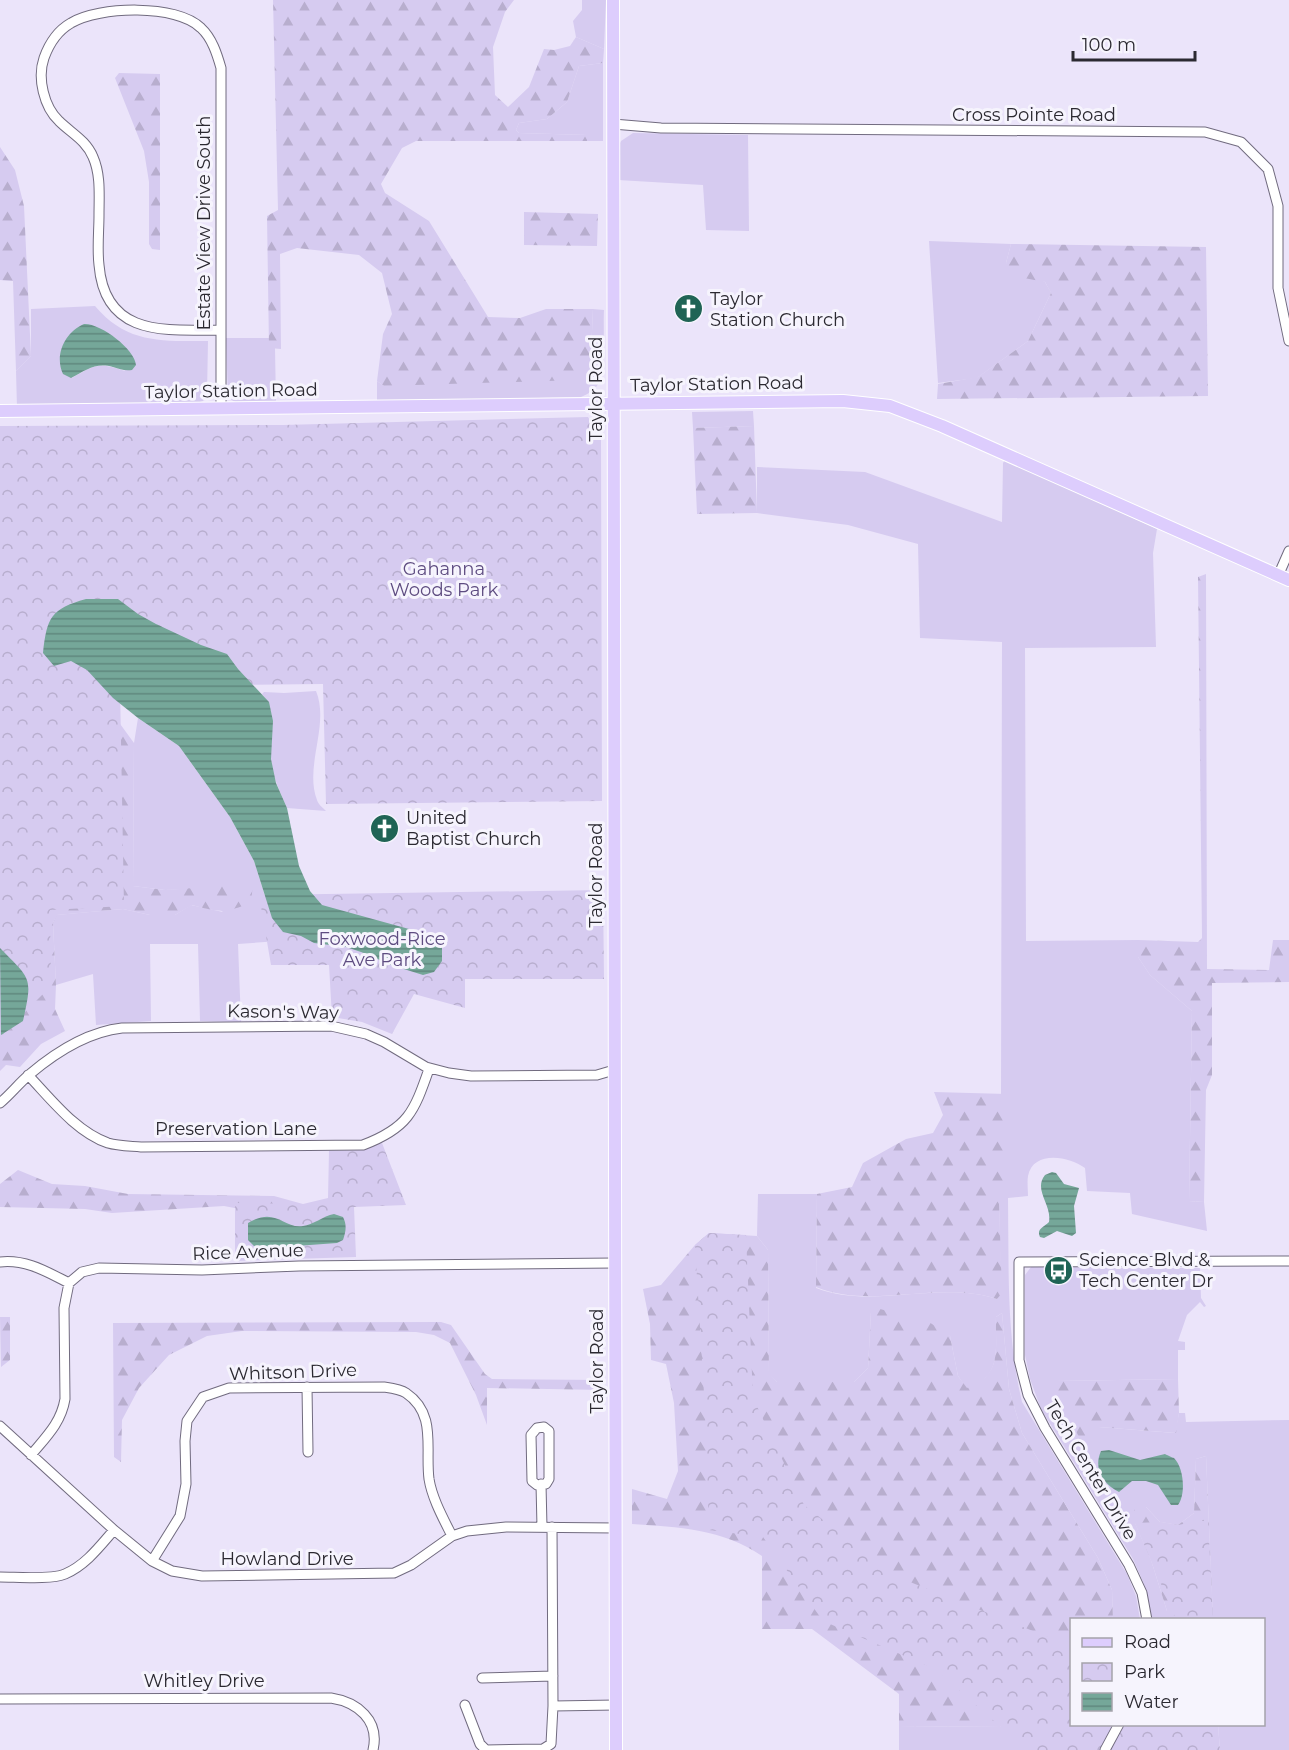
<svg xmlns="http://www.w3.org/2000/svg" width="1289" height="1750" font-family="Montserrat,sans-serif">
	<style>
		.grass { fill: #d6cbf0; fill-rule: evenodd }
		.forest { fill: url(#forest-firs) }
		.park { fill: url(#park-crowns) }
		.water { fill: url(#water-rules) }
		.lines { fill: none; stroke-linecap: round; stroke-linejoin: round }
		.minor-casing { stroke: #716b7f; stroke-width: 11 }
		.major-casing { stroke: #fff; stroke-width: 14 }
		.minor { stroke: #fff; stroke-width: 9 }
		.major { stroke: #ddcdfd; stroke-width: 12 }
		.labels { text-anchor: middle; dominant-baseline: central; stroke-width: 6; stroke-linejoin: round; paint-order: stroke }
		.street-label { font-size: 18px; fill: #2b2931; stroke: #f6f4fd }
		.poi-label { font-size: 18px; fill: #2b2931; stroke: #f6f4fd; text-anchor: start }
		.park-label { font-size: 18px; fill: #5e4c81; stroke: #f6f4fd }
	</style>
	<defs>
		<pattern id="forest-firs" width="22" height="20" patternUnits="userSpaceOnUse" patternTransform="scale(1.5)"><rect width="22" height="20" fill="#d6cbf0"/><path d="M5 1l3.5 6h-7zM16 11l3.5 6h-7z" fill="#b8aece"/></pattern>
		<pattern id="park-crowns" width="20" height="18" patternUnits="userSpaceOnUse" patternTransform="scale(1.5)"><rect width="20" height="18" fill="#d6cbf0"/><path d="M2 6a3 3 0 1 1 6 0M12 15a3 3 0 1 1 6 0" fill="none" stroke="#b8aece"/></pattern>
		<pattern id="water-rules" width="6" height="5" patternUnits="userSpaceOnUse" patternTransform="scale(1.5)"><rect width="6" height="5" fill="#75a799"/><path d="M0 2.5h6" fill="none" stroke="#60887d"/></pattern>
	</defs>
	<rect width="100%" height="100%" fill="#ebe4fa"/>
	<path class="grass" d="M582,0H606L604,49L576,37L573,21L582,10Z
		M603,63V141H587V135L519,133L516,130L519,123L547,119L567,102L579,66Z
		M633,133L748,135L749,231L706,230L703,185L618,180V147L621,141Z
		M929,241L1011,244L1006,263L1045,282L1051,293L1028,341L977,378L938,383Z
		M95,306C127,344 162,341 208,341L207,394L203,401L193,404L17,408L16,371L31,356V309ZM84,324L125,371C98,362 95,365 72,378Z
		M593,309L604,310C603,327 606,367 599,382C596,390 588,394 581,397L377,402V381L384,386L591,353Z
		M226,338H269V347L275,348L276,404C260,404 239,408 228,397Z
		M753,411L754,426L693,428L692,412Z
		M1005,460L1157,529L1153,553L1156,647L1025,648L1026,941L1138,940V957L1150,975L1192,1011L1189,1201L1204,1202L1207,1231L1132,1214L1130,1193L1087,1191L1085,1168C1069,1156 1033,1150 1028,1176C1027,1182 1028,1190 1028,1196L1008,1198C1009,1266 1006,1335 1022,1402L1127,1574L1136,1596L1140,1619H1113L1112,1590L1098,1558L1022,1433L1009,1389L1002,1313L996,1317C995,1350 1003,1375 967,1389L958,1376L950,1336L871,1312L868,1368L854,1382H777L769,1374L768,1250L757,1236L758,1194H817L816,1288C872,1310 939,1280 997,1299L1001,1293L999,1203L1007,1094H1001L1002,642L920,638L918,544L848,525L757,513V467L865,472L1002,522L1003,463Z
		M316,691C330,725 304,766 317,800C318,804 323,808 326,811L287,808C280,792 272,776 271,758C270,736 278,712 262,694L264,692L284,693Z
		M138,718L179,746L230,817L254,861L279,941L238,944L241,1022L200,1021L198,944H150L151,1021L96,1025L93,974L56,985L53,923L56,915L123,909L150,915H175L191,905L223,912L195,889L165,890L133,886L134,743Z
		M1031,1267L1200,1268L1201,1298L1206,1306L1204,1307L1200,1302L1187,1315L1178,1341L1185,1342V1350H1178V1379L1057,1381L1099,1427L1175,1433L1179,1413H1185L1186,1422L1289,1420V1750H1220L1218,1725L1264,1724V1620L1213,1619L1206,1456L1196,1459L1194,1513L1178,1525L1160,1522L1146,1507L1135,1523L1151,1560L1167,1611V1619H1152L1144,1584L1133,1559L1041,1409L1030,1379L1025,1355V1275Z
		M1000,1726L1047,1750H899V1727Z"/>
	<path class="forest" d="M273,0H514L505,12L493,47L495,95L508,107L529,87L544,49L554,50L570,46L576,37L604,49L603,63L579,66L567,102L547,119L519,123L516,130L519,133L587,135V141H416L402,148L381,184L385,193L429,221L488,317L520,318L546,309H593L591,353L586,374L578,380L384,386L377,381L383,334L392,314L382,273L359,255L297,248L280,254L281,349L269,348L267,216L278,210Z
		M119,73L160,74V250L152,249L149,244V182L144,151L115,78Z
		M0,147L15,170L24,206L31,356L16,371L13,281L0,280Z
		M524,212L598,214L597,246L524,245Z
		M1011,244L1206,247L1208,396L937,399L938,384L978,377L1028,341L1051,293L1045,282L1013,276L1006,263Z
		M754,426L757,513L697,514L693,428Z
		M1206,574L1207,969L1269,970L1273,940H1289V982L1212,983V1075L1206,1090L1204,1202L1189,1201L1192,1011L1150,975L1138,957V940L1198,942L1202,938L1198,577Z
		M0,664L107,706L134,743L133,886L165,890L253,884L251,902C227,914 217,912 192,905L175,915H150L123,909L57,915L53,923L56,985L55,1009L65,1031L41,1044L20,1067L6,1065L0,1071Z
		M934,1092L1007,1094L1008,1197L999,1203L1002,1293L997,1299C939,1280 872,1310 816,1287L817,1194L852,1187L863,1163L906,1139L933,1133L943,1115Z
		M18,1170L52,1184L85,1186L128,1194L274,1196L303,1204L245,1210L224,1206L112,1213L85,1209L0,1207V1184Z
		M709,1233L757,1236L768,1250L769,1373L777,1382H854L868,1368L871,1312L880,1309L929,1322L950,1336L958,1376L967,1388C1003,1375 995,1350 996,1317L1002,1313L1009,1389L1022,1433L1098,1558L1112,1590L1113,1619L1072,1620V1724L1047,1750L1000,1726L899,1727V1694L812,1629H762V1556C723,1529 678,1527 632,1524V1489L667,1499L678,1471L674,1403L666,1364L651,1360L650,1324L643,1289L661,1285L695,1245Z
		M0,1317H10V1360L1,1367Z
		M441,1322L451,1325L485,1374L492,1379L602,1380V1390L487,1388V1425L476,1395L450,1343L434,1335L416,1332L242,1331L207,1336L169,1355L139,1388L122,1420L121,1462L114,1457L113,1323Z
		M1178,1379L1179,1413L1176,1433L1099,1427L1080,1439L1055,1389L1057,1381Z
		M1206,1456L1213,1619H1167V1611L1151,1560L1135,1523L1134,1510L1138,1505L1146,1507L1160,1522L1178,1525L1194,1513L1196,1459Z"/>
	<path class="park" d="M588,417L601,439L602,801L326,804L323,684L120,686L124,906L50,910L51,986L0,1037V426L283,425Z
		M603,890L604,979H465V1008L414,994L392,1034L362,1022L332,1017L329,965H271L259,895Z
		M382,1143L406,1205L354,1207L356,1257L235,1261V1203L303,1204L328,1198L329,1151L359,1150Z
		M709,1233L746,1235L753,1398L804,1505L895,1576L1071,1646L1072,1724L1218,1725L1220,1750H1027L935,1669L823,1621L763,1537L709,1530L705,1410L695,1245Z
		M1208,1519L1213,1619H1176L1135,1523L1160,1522L1178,1525Z"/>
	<path class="water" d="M84,324C100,323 135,349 136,365L132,370C124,371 120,369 113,367C96,362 86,370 71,378L63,374C54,355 65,332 84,324Z
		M86,599H118L138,614L156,624L201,645L227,654L238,669L269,702L273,721L271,759L276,783L287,808L299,866L310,891L322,905L409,929L431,937L442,947V961L434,972L423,975L391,965L364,953L346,947L314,943L301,936L283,932L272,918L254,861L230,817L179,746L138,718L113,698L87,670L71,661L54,666L43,653C47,617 51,609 86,599Z
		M0,948C31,980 33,976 23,1021L1,1035Z
		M1052,1172L1056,1173L1064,1184L1079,1188L1074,1206L1076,1233L1072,1236L1057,1231L1044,1238L1040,1237C1036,1229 1044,1227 1049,1222C1052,1204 1033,1190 1045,1175Z
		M334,1214L343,1217C347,1225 346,1231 343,1240L337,1243L269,1248L254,1246L248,1240V1223C276,1206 283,1229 303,1226C313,1225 323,1216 334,1214Z
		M1109,1450L1140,1460L1165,1454C1165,1454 1173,1458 1174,1458C1184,1468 1186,1494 1178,1505H1171L1158,1485L1146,1481H1132L1119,1492C1103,1484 1093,1469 1101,1451Z"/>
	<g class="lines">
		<defs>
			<path id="minor" d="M613,124L661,128L1205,132L1241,142L1268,169L1278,206V288L1289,341
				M221,330C167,330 105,338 99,265C97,249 99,231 99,215C99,196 101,175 93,157C86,140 71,133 59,121C44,107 37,78 44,58C49,44 57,31 71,23C99,6 177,4 201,28C212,38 217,54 221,68V409
				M1278,576L1289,551
				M28,1075C51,1099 76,1132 108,1143C118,1146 130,1146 141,1147L363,1145C408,1128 414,1112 429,1069
				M0,1103C11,1094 19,1083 30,1074C56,1052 87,1032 122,1028L331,1026L366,1034L384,1042L426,1067L449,1073L471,1076L597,1075L614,1070
				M0,1262C26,1259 47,1272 69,1283
				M307,1387L308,1452
				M0,1426L114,1530L152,1561L172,1571L202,1576L394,1573L411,1565L452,1536L467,1531L506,1527L615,1528
				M544,1427L549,1431V1479L546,1484L537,1485L532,1481L531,1435L537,1428Z
				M31,1455C46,1437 61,1423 65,1399L64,1308L69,1283L82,1272L99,1268L202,1270L299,1266L615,1263
				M541,1484L542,1527
				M152,1561L180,1516L186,1484L185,1441L187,1421L203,1397L229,1388L384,1387C391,1388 400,1389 406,1393C437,1414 425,1448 429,1479C432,1498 443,1518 452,1536
				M0,1577C17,1577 51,1580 65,1574C86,1565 100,1546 114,1530
				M1147,1620L1142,1593L1129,1565L1045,1428L1028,1395L1019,1360V1262L1289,1261
				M482,1678L553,1676
				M0,1699L331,1698C357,1702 380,1720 373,1750
				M465,1705L480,1744L486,1750L543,1749L551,1744L553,1706L552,1527
				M553,1706L616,1705
				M1105,1750L1119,1724"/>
			<path id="major" d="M613,0L616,1750
				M0,411L843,401L890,406L942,426L1289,580"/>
		</defs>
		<use href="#minor" class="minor-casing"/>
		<use href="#major" class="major-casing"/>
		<use href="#minor" class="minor"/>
		<use href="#major" class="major"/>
	</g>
	<defs>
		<symbol id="church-disc" viewBox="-11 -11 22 22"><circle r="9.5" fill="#206455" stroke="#f6f4fd"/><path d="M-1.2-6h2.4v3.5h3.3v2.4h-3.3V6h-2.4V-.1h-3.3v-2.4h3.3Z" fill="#fff"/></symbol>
		<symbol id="bus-disc" viewBox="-11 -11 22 22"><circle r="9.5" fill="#206455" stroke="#f6f4fd"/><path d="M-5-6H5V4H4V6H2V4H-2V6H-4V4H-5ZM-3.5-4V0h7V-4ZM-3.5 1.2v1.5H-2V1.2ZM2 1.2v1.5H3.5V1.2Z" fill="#fff"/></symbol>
	</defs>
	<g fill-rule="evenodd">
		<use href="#church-disc" x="672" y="292" width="33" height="33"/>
		<use href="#church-disc" x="368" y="812" width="33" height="33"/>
		<use href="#bus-disc" x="1042" y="1254" width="33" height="33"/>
	</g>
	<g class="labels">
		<g class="street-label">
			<text x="1034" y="115">Cross Pointe Road</text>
			<text transform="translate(204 223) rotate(-90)">Estate View Drive South</text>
			<text transform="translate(717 384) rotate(-1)">Taylor Station Road</text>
			<text transform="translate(596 389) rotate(-90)">Taylor Road</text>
			<text transform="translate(231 391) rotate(-1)">Taylor Station Road</text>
			<text transform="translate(596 875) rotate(-90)">Taylor Road</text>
			<text transform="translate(283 1012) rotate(1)">Kason's Way</text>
			<text x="236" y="1129">Preservation Lane</text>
			<text transform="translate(248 1252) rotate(-2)">Rice Avenue</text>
			<text transform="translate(597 1361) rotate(-90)">Taylor Road</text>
			<text transform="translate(293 1372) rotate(-2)">Whitson Drive</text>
			<text transform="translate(1091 1470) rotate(59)">Tech Center Drive</text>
			<text x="287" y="1559">Howland Drive</text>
			<text x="204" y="1681">Whitley Drive</text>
		</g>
		<g class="poi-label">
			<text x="710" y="299">Taylor<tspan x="710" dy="21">Station Church</tspan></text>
			<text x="406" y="818">United<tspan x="406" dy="21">Baptist Church</tspan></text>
			<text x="1079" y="1260">Science Blvd &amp;<tspan x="1079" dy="21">Tech Center Dr</tspan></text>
		</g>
		<g class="park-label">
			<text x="444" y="569">Gahanna<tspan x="444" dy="21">Woods Park</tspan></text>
			<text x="382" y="939">Foxwood-Rice<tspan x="382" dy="21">Ave Park</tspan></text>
		</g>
	</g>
	<rect x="1070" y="1618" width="195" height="108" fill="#f6f4fd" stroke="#a5a3ab" stroke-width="1.5"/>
	<rect x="1082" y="1638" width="30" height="9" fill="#ddcdfd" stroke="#a5a3ab" stroke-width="1.5"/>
	<text x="1124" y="1648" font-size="18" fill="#2b2931">Road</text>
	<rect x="1082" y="1663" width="30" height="18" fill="url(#park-crowns)" stroke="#a5a3ab" stroke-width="1.5"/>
	<text x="1124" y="1678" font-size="18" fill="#2b2931">Park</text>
	<rect x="1082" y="1693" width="30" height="18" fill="url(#water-rules)" stroke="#a5a3ab" stroke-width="1.5"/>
	<text x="1124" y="1708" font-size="18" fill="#2b2931">Water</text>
	<path d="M1073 51v9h122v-9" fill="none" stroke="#2b2931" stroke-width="3"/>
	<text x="1082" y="51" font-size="18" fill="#2b2931" stroke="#f6f4fd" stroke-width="4.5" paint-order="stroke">100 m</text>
</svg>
